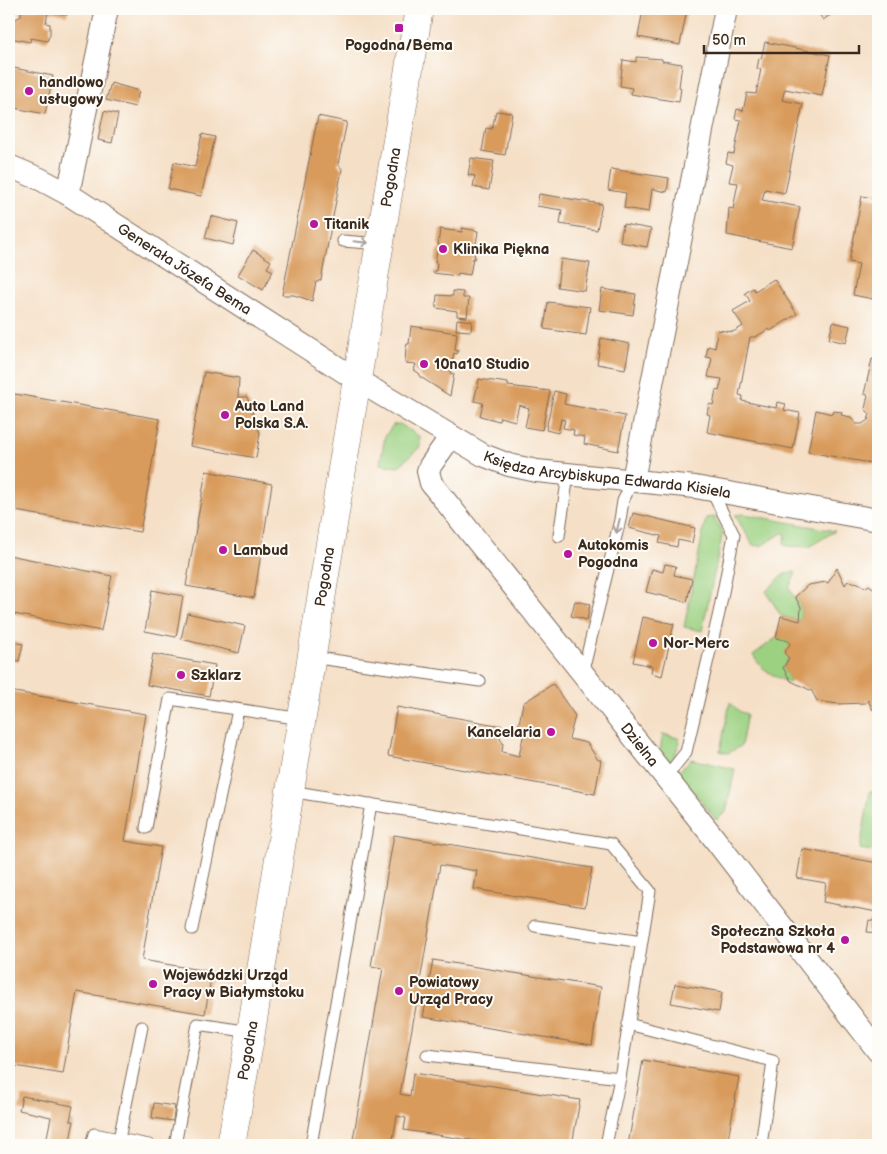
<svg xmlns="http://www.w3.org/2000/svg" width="887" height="1154" font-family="'Balsamiq Sans',sans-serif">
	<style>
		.green { fill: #9cd182; stroke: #6c7e50 }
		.building { fill: #d99b5c }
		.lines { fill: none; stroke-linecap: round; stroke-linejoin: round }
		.service-casing { stroke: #7c6959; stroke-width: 13 }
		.minor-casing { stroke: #7c6959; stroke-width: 24 }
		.tertiary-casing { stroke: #7c6959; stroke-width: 29 }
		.service { stroke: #fff; stroke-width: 11 }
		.minor { stroke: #fff; stroke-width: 22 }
		.tertiary { stroke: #fff; stroke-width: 28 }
		.oneway { stroke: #a79f9a }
		.poi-dot { fill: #b5179e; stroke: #fdfcf7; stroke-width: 2 }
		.labels { text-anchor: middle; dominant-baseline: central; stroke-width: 4; stroke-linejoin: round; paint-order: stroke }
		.poi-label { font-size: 15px; font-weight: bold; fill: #3b2a1e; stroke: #fdfcf7; text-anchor: start }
		.street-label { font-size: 15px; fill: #3b2a1e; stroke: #fdfcf7 }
	</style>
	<rect width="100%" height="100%" fill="#fdfcf7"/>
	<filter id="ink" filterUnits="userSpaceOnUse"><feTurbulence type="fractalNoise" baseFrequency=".02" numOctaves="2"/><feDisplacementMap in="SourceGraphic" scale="10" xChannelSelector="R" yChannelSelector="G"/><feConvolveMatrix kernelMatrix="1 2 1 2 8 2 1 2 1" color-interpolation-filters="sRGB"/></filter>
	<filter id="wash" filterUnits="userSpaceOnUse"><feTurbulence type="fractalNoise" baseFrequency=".0096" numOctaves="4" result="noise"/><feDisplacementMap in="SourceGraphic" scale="20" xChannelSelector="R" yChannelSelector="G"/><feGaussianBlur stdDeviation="1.12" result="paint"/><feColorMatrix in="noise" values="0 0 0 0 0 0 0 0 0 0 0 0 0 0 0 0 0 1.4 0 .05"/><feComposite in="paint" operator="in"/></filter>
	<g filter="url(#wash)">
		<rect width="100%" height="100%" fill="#f5dfc6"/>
		<path class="green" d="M400,424L420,437V447L398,467L380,464L385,436L393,425Z
			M744,514L835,531L809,547L786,546L784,543L786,534L782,533L761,546L753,545L735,515Z
			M714,517L723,532L702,631L684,627L706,518Z
			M793,571L796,573L789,588L801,607L800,621L781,616L766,591L783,575Z
			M776,638L788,641C793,650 788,660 783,668L791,681L789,683C774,676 761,670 753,655Z
			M730,702L740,712L747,714L741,746L728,753L720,751Z
			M663,734L678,738L680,742L673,759L670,762L660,750Z
			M691,759L735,769L726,812L716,820L678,772Z
			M878,771V852L860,849L870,791L875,792Z"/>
		<g id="blocks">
			<path class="building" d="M21,9H68L67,15L48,11L46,23L50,24V35L47,41L31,38L30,42L10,38L14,20L21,16Z
				M643,9H687L680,45L638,37Z
				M816,9H839L823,20Z
				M765,42L830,55L822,96L785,89L782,100L803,104L785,193L765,189L762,200L800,207L792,248L727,235L729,208L733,209L738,183L729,182L733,165L726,163L728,153L734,154L741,120L735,119L737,109L743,111L747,93L756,94L761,69H757L759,58L761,59Z
				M636,57L662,59V61L682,64L679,87L681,88L679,102L631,94L632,88L620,86L623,60L636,62Z
				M9,67L53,76L45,114L9,107Z
				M111,83L139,91L135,107L106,100Z
				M104,111L118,114L112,143L98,140Z
				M496,111L512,113L505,155L482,151L486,128L492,129Z
				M318,116L347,122L338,164L342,169L321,280L316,282L312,301L294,295H282Z
				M202,134L215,137L201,196L168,189L174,162L195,167Z
				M471,158L494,161L489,190L473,187L475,176L468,175Z
				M611,169L669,178L667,192L652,189L649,212L624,208L626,193L608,190Z
				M539,194L602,204L597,230L560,224L562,210L537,206Z
				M862,196L878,199V300L853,295L859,264L849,262Z
				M211,216L238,223L233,245L205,238Z
				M623,224L651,229L647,247L620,242Z
				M462,228L478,231L474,257H476L475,259L473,258L470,275L458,273V276L433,273L434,271H436L437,263H435L437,250L439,251L440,245H438L440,229L462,232Z
				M253,250L271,261L267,268L273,271L263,290L238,275Z
				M561,259L590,263L585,291L557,287Z
				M774,279L797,314L770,331L769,329L755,337H750L739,395L743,396L742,401L776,408L777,402L786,404L784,410L800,413L793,449L707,432L710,415L707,414L709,404L713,405L716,390L719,391L722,379L708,377L712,358L706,357L708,346L715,348L718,330L733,332L743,326L733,311L750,301L745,293L753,288L755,291Z
				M602,289L636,294L633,315L599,310Z
				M453,291L463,292V298H469L467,317L457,316V311L436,308L437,295L453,296Z
				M548,302L590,307L586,335L544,329Z
				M457,319L472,321L471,331L456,330Z
				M833,322L850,326L846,343L829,339Z
				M411,326L457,333L455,350L458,351L457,354L454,353L450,373L454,374L450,396L419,376L420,374L414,370L416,364L405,363L406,347L407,344H409Z
				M601,338L630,344L625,369L597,364Z
				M872,359L878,360V460L876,464L808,452L816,410L832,414L833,411L842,412L841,415L851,417L856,424H862L868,420L870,414L865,409L868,395L864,394Z
				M204,372L239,378L238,397H247L260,433L256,458L190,446Z
				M479,379L508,383V386L550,391L542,430L525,427L529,408L519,405L515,421L500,417L499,421L480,416L483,403L474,401Z
				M554,391L566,394L564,404L625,416L618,451L584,444L585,437L573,435L574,430L563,428L565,420L561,419L558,433L546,430Z
				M9,393L160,419L140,532L9,510Z
				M206,471L272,484L254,598L186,586Z
				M633,513L695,528L692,543L678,540L677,547L659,543L661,536L629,528Z
				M9,555L112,576L101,631L9,613Z
				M665,564L676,566L674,575L692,579L687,602L646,592L652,569L663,572Z
				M837,568L845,585L848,581L858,583L865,588L869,585L878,592V708L873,710L868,700L866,703L838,704L817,701L812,691L791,681L783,668L789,658L784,653L790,644L788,641L776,638L781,616L800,621L801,607L795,597L808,585L826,582L828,583Z
				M152,590L183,596L176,637L145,631Z
				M575,601L590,604L587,620L571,616Z
				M187,613L245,626L239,653L181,639Z
				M643,617L674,624L662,676L651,673L652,666L633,662Z
				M9,641L23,644L19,661L9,660Z
				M153,654L215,665L209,696L147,685Z
				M553,684L575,716L569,739L587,743L598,760H601L595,794L388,756L397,707L502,726L500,739L503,743L502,752L519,756L525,728L518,729L523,703Z
				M9,691L146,714L125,841L161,847L142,960L212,972L205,1014L77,992L63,1074L9,1065Z
				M394,835L592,868L585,907L474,889L477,871L440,865L420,981L429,983L433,960L601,987L592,1045L423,1017L426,1003L417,1001L400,1094L410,1096L413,1073L580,1100L572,1145H503L404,1130L406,1118L397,1116L392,1145H352L383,968L371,966Z
				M802,849L878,863V933L867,932L869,920L875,921L877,912L823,902L826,883L797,878Z
				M675,984L722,992L719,1012L671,1003Z
				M643,1060L739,1077L727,1145H628Z
				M22,1096L73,1106L70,1121H74L69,1145L46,1142L51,1117L19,1110Z
				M154,1103L175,1106L173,1121L152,1118Z"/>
		</g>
	</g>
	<g filter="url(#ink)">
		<use href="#blocks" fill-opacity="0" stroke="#7c6959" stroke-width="1"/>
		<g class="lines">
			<defs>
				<path id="service" d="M343,241L380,244
					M559,536L568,475
					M311,657L480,681
					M580,672L586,659L620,520L623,501L633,480
					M664,776L674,767L686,752L719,613L734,535L711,490
					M290,791L611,844L650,891L620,1078L606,1145
					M146,828L170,699L302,719
					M535,926L642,942
					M192,929L238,710
					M628,1024L773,1061L761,1145
					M427,1055L620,1078
					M119,1139L142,1027
					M91,1145L94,1134L149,1145
					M175,1145L198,1024L251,1032
					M311,1145L371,804"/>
				<g id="minor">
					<path id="s1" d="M9,166L40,179L68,194L357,380L483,455L509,465L537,471L695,487L878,520"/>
					<path d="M68,194L107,9"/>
					<path id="s2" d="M451,436L430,466L428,471L431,483L710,833L878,1051"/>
					<path d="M633,480L726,9"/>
				</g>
				<g id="tertiary">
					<path id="s3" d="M231,1145L251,1032L344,457L419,9"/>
				</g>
			</defs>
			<use href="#service" class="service-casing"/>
			<use href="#minor" class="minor-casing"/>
			<use href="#tertiary" class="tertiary-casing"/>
			<use href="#service" class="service"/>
			<use href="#minor" class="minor"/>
			<use href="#tertiary" class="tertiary"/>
		</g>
		<defs><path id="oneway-shaft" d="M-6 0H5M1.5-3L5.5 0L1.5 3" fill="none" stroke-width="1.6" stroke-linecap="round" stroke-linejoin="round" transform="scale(1.25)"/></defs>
		<g class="oneway">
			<use href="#oneway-shaft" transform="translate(361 242) rotate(6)"/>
			<use href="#oneway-shaft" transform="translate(618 526) rotate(103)"/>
		</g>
	</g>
	<g class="poi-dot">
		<rect x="394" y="23" width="10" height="10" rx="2.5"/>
		<circle cx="29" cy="91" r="5"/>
		<circle cx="314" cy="224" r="5"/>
		<circle cx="443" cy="249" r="5"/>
		<circle cx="424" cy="364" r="5"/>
		<circle cx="225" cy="415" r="5"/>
		<circle cx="223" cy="550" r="5"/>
		<circle cx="568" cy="554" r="5"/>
		<circle cx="653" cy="643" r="5"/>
		<circle cx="181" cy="675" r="5"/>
		<circle cx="551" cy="732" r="5"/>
		<circle cx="845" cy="940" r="5"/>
		<circle cx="153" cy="984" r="5"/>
		<circle cx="399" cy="991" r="5"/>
	</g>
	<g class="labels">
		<g class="poi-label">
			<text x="399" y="45" text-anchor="middle">Pogodna/Bema</text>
			<text x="39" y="82">handlowo<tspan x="39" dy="17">usługowy</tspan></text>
			<text x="324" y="224">Titanik</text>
			<text x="453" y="249">Klinika Piękna</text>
			<text x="434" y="364">10na10 Studio</text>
			<text x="235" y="406">Auto Land<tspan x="235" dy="17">Polska S.A.</tspan></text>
			<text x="578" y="545">Autokomis<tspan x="578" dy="17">Pogodna</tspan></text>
			<text x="233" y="550">Lambud</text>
			<text x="663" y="643">Nor-Merc</text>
			<text x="191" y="675">Szklarz</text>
			<text x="541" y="732" text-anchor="end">Kancelaria</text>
			<text x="835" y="931" text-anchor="end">Społeczna Szkoła<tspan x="835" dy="17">Podstawowa nr 4</tspan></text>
			<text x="163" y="975">Wojewódzki Urząd<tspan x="163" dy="17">Pracy w Białymstoku</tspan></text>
			<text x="409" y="982">Powiatowy<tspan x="409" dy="17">Urząd Pracy</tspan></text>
		</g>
		<g class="street-label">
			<text stroke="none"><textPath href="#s3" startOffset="981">Pogodna</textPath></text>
			<text stroke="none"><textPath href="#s1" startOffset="204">Generała Józefa Bema</textPath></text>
			<text stroke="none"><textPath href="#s1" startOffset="682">Księdza Arcybiskupa Edwarda Kisiela</textPath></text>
			<text stroke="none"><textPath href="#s3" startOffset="576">Pogodna</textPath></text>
			<text stroke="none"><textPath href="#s2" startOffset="389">Dzielna</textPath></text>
			<text stroke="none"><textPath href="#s3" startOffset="96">Pogodna</textPath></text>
		</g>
	</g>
	<rect width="887" height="1154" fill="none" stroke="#fdfcf7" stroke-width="30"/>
	<path d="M704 45v8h155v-8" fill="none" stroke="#3b2a1e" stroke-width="2.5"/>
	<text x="712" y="45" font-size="15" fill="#3b2a1e" stroke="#fdfcf7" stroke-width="4" paint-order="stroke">50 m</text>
</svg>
